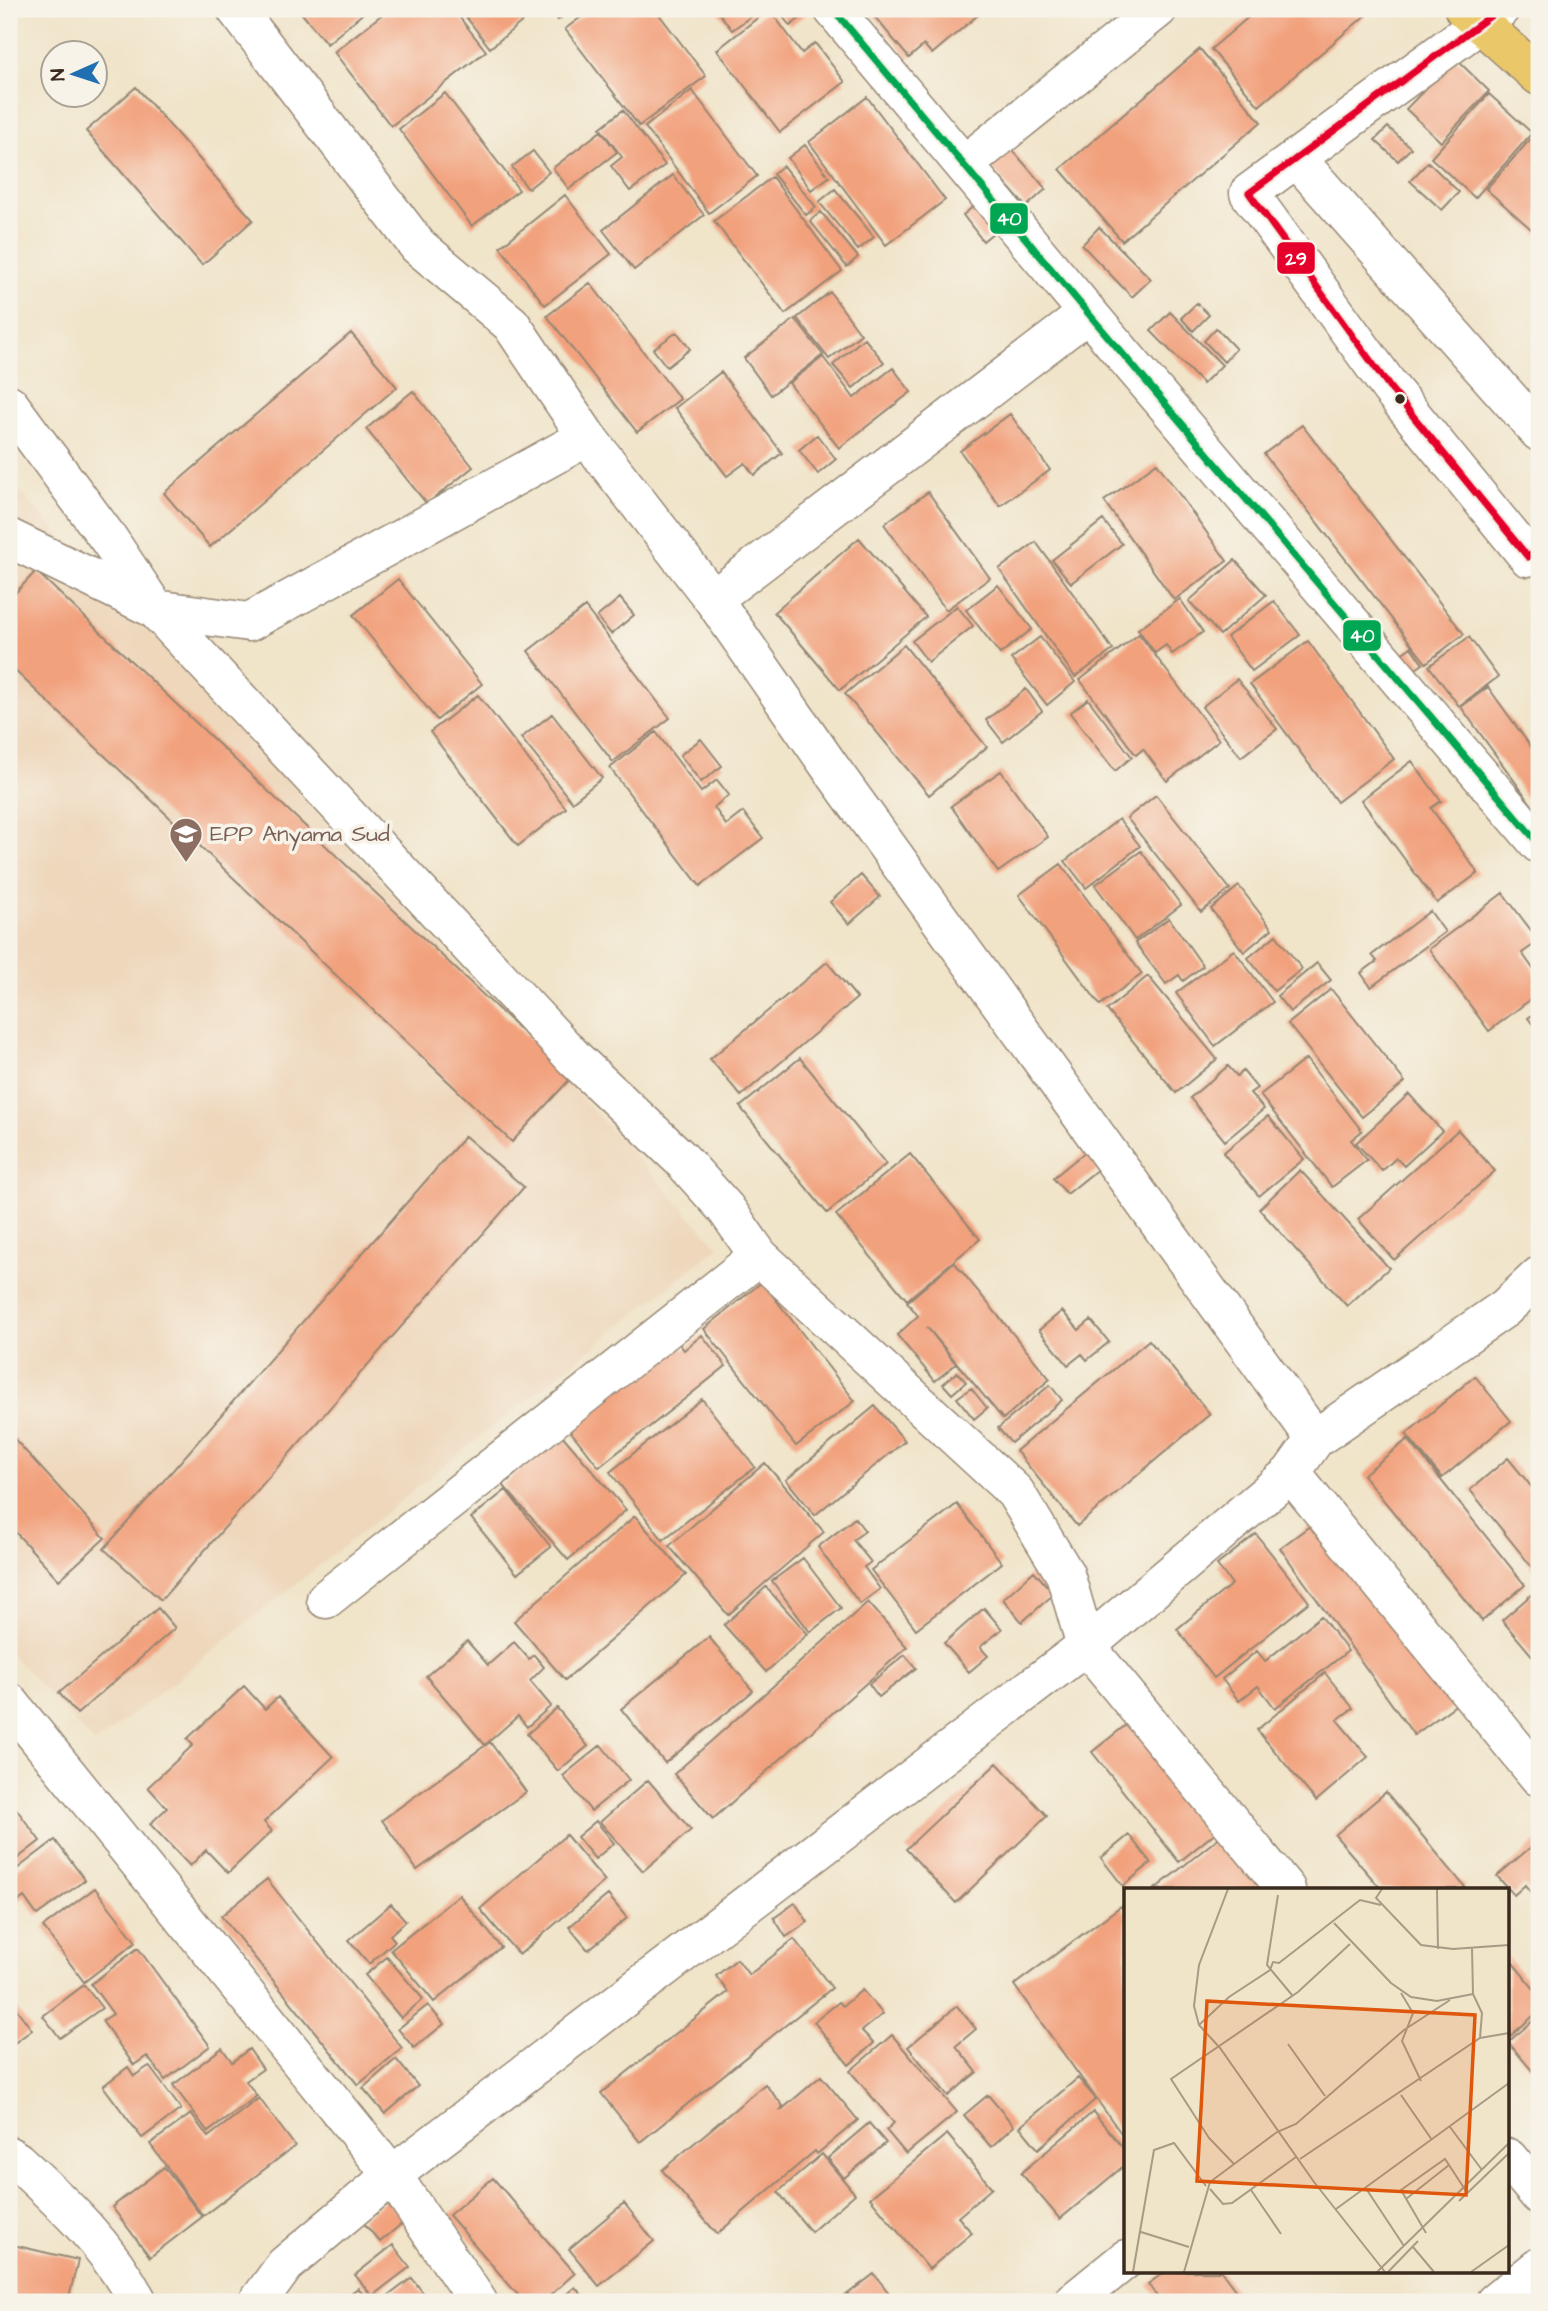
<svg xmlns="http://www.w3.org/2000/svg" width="1548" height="2311" font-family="'Architects Daughter',sans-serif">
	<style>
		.built { fill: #eed7bb }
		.building { fill: #f2a17d }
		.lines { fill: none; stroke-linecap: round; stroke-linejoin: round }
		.minor-casing { stroke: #968774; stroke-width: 41 }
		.primary-casing { stroke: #968774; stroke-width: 41 }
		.minor { stroke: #fff; stroke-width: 38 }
		.primary { stroke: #eac769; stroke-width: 38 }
		.bus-1-casing { stroke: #f7f3e8; stroke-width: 12 }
		.bus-2-casing { stroke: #f7f3e8; stroke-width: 12 }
		.bus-1 { stroke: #e4002b; stroke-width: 7 }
		.bus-2 { stroke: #00a651; stroke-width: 7 }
		.bus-dot { fill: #3b2a1e; stroke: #f7f3e8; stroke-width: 2.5 }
		.labels { text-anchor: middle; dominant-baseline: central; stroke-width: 7; stroke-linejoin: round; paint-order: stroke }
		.education-label { font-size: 23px; fill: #785e54; stroke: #f7f3e8; text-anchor: start }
		.inset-road { fill: none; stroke: #a89a85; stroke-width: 2 }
		.view { fill: #df570d; fill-opacity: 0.15; stroke: #df570d; stroke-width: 3.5 }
		.inset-edge { fill: none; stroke: #3b2a1e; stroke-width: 3.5 }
		.line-badge { stroke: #f7f3e8; stroke-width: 2.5 }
		.badge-label { font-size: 19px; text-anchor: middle; font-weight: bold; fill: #fff }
	</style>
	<rect width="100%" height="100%" fill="#f7f3e8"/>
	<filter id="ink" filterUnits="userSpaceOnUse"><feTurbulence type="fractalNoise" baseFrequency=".0143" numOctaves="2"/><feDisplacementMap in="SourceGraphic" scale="14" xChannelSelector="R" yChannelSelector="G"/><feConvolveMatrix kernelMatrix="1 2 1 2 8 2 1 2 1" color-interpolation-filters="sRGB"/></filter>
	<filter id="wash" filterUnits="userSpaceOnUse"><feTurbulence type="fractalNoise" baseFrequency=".00686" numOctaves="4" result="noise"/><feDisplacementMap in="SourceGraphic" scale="28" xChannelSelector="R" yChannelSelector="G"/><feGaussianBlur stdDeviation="1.57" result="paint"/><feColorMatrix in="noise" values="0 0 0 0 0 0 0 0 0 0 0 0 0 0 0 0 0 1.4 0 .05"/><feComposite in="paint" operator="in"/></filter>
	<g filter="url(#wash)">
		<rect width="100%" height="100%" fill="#f0e4c9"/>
		<path class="built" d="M9,480L719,1247L95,1744L9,1652Z"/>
		<g id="blocks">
			<path class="building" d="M298,9H368L327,44Z
				M389,9H453L486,51L391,126L334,52Z
				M460,9H531L534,12L490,48Z
				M549,9H572L558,20Z
				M592,9H663L658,13L706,76L639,126L565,29Z
				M716,9H761L732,30Z
				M769,9L802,53L815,43L845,82L780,132L717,50Z
				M777,9H806L808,12L790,26Z
				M883,9H985L932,54L924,45L909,58L874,16Z
				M1258,9H1373L1259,106L1211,49Z
				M1200,49L1261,122L1122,241L1060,169Z
				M1455,58L1489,91L1441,142L1406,109Z
				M136,87L253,220L202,265L86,131Z
				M692,90L757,176L709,213L645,127Z
				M445,93L519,190L472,226L399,129Z
				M1489,94L1532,133L1475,198L1431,158Z
				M867,97L945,200L886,245L809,142Z
				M623,110L665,165L630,191L611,166L622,157L600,128Z
				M1388,127L1411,148L1398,161L1375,140Z
				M601,131L617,152L569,189L553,168Z
				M1535,134L1539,138V236L1486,189Z
				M805,145L829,177L811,190L788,158Z
				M1009,146L1046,189L1026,207L988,164Z
				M533,151L549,172L528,189L512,167Z
				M1428,162L1459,192L1442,210L1410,181Z
				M783,166L816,207L806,215L773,174Z
				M673,175L704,215L634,270L603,230Z
				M772,177L842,271L785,314L714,221Z
				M835,189L874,237L858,250L819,202Z
				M565,195L611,254L545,305L500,247Z
				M984,198L1004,224L983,241L963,215Z
				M821,212L858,257L847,267L810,221Z
				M1099,227L1151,279L1132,297L1082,245Z
				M590,283L680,399L637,432L547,316Z
				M830,292L861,334L829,359L797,318Z
				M1197,303L1209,315L1193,331L1181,318Z
				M1170,312L1222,365L1203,384L1151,331Z
				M795,319L823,355L771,395L744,358Z
				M1216,328L1236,349L1224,362L1204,341Z
				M677,332L690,349L667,367L653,349Z
				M351,333L397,387L210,547L164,493Z
				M864,338L884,362L853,388L833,365Z
				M823,357L854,398L893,368L911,392L839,448L789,383Z
				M721,372L782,453L754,475L745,463L727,476L675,408Z
				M413,391L473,467L427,504L366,429Z
				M1010,414L1050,470L1000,506L960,451Z
				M1302,425L1464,634L1426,663L1264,454Z
				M817,435L836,459L818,474L799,450Z
				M1157,463L1227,561L1174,600L1104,501Z
				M928,492L990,578L946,610L884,524Z
				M1103,520L1122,544L1071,583L1052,560Z
				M859,538L926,617L840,690L774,612Z
				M1036,542L1113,650L1075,677L999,569Z
				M1235,560L1266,595L1220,635L1189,601Z
				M36,571L571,1078L512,1142L9,665V600Z
				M398,579L482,684L437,720L353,615Z
				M998,585L1032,629L1000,654L966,610Z
				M620,598L634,615L611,634L597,617Z
				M1180,599L1203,632L1172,654L1166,645L1155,653L1138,629Z
				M1274,601L1300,635L1252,671L1227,637Z
				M957,606L973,626L928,662L912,641Z
				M585,607L670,718L613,762L528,651Z
				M1139,634L1219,740L1167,781L1143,749L1136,755L1080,680Z
				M1040,637L1075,682L1047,705L1011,659Z
				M1469,637L1498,677L1459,706L1429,666Z
				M1308,641L1394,759L1337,802L1250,684Z
				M904,645L987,747L929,795L845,694Z
				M1411,647L1423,664L1404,677L1392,661Z
				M1237,679L1277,729L1241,757L1202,707Z
				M1488,687L1539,758V815L1461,707Z
				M1026,689L1042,711L1003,742L986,720Z
				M478,695L566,808L518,846L430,732Z
				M1088,699L1132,757L1115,771L1070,713Z
				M552,714L602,778L572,802L521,738Z
				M656,732L701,792L717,780L729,795L714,807L726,825L743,812L763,838L700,886L610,768Z
				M701,739L722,766L701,782L680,755Z
				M1412,761L1441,801L1431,808L1478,873L1437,903L1361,800Z
				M1001,771L1048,837L998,872L951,806Z
				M1156,795L1230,889L1201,912L1127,818Z
				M1119,819L1140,846L1086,888L1065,861Z
				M1141,851L1181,905L1135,940L1095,885Z
				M1061,864L1142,974L1100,1005L1019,895Z
				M861,875L880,897L849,924L830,902Z
				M1239,886L1272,929L1244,952L1211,909Z
				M1503,893L1539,941L1522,953L1539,977V993L1489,1031L1429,949Z
				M1430,911L1445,932L1371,987L1361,973L1377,961L1372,955Z
				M1169,918L1203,966L1183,981L1179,975L1166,984L1135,943Z
				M1276,935L1302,969L1274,991L1248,958Z
				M1234,950L1273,1002L1215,1046L1176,993Z
				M827,962L857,998L741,1096L710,1059Z
				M1317,963L1331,980L1290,1012L1277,996Z
				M1148,976L1217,1059L1176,1093L1107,1010Z
				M1331,989L1405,1082L1362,1117L1288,1024Z
				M1539,1010V1033L1528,1018Z
				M800,1058L886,1164L827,1213L740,1107Z
				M1306,1059L1362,1131L1351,1140L1367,1160L1332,1187L1260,1095Z
				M1228,1066L1237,1076L1243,1071L1257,1088L1250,1093L1264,1109L1225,1141L1190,1098Z
				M1409,1094L1442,1131L1404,1166L1396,1158L1382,1171L1356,1143Z
				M1268,1116L1304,1159L1259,1196L1223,1153Z
				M1458,1130L1495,1171L1394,1260L1358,1219Z
				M465,1136L524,1187L161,1600L104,1549Z
				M1085,1152L1098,1169L1067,1194L1053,1178Z
				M910,1154L980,1239L907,1300L836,1215Z
				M1300,1170L1389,1268L1347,1306L1259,1209Z
				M954,1262L1050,1379L1003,1419L927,1327L956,1364L935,1381L897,1335L918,1316L907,1302Z
				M762,1282L855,1401L796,1446L704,1329Z
				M1062,1311L1079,1330L1091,1320L1109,1342L1087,1360L1082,1354L1068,1365L1039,1330Z
				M702,1335L726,1366L599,1467L568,1428L677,1341L684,1350Z
				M1149,1340L1210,1414L1077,1526L1016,1451Z
				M957,1372L966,1382L952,1394L943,1384Z
				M1475,1376L1511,1421L1442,1478L1406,1434Z
				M1050,1385L1062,1400L1011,1443L998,1428Z
				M971,1388L987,1408L974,1419L957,1398Z
				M702,1399L755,1467L663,1540L610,1472Z
				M875,1406L905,1441L815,1515L786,1480Z
				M9,1433L105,1538L59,1580L9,1525Z
				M561,1434L626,1510L568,1560L503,1485Z
				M1408,1439L1525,1585L1482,1621L1363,1475Z
				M1508,1458L1539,1496V1576L1470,1490Z
				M765,1463L824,1532L728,1615L669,1546Z
				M506,1490L551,1547L517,1574L471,1518Z
				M957,1504L1002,1563L916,1629L871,1570Z
				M635,1516L686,1575L565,1680L514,1621Z
				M1322,1517L1457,1704L1414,1735L1280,1548Z
				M855,1518L865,1531L853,1540L871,1562L864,1567L880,1589L860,1604L818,1547Z
				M1256,1534L1309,1602L1214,1678L1177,1629L1232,1584L1217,1565Z
				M803,1558L841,1608L810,1632L772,1581Z
				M1034,1571L1054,1594L1022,1622L1003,1599Z
				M766,1587L808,1634L766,1672L724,1625Z
				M1539,1588V1664L1502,1620Z
				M868,1602L907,1647L713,1819L674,1774Z
				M158,1608L175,1628L77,1714L59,1693Z
				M984,1608L1002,1629L980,1647L988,1656L969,1672L944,1643Z
				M1321,1616L1348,1651L1275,1708L1258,1686L1239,1701L1222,1679L1257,1651L1265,1661Z
				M709,1637L753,1691L665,1763L621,1709Z
				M467,1641L488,1665L514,1642L529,1659L534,1655L544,1667L530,1681L551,1706L527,1727L518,1716L485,1745L426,1676Z
				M905,1655L916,1668L879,1697L869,1684Z
				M1325,1673L1353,1708L1337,1720L1368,1757L1316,1801L1257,1730Z
				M244,1686L265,1709L278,1697L333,1757L264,1822L272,1831L228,1873L206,1850L190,1866L150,1824L167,1808L148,1787L193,1745L187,1739Z
				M557,1708L588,1746L558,1771L527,1734Z
				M1141,1713L1227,1823L1179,1862L1092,1752Z
				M490,1742L526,1792L417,1870L382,1820Z
				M601,1745L629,1780L591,1811L563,1776Z
				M997,1763L1047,1816L956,1903L906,1849Z
				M648,1780L691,1830L643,1871L600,1822Z
				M1386,1792L1465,1887L1462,1889H1381L1335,1835Z
				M9,1799L40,1841L9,1865Z
				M596,1821L614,1843L595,1859L577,1837Z
				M1227,1831L1272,1889H1155Z
				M566,1835L605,1881L519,1955L480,1909Z
				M1129,1835L1151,1863L1123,1886L1101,1858Z
				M55,1840L85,1880L37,1915L24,1897L9,1909V1875Z
				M1539,1840V1903L1525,1885L1514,1895L1497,1876Z
				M267,1879L402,2048L358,2085L221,1916Z
				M95,1888L136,1942L84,1982L43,1927Z
				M459,1895L501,1947L434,2002L391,1950Z
				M608,1895L627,1918L588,1950L569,1927Z
				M795,1903L808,1922L786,1937L774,1918Z
				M391,1904L406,1921L390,1935L395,1941L369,1964L349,1940Z
				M1121,1906L1126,1913V2140L1014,1985Z
				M794,1939L832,1988L640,2142L601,2093L728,1992L716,1976L737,1959L749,1975Z
				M138,1948L210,2046L165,2080L147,2056L134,2065L102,2021L113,2014L91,1984Z
				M387,1957L423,1999L401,2018L365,1975Z
				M1508,1957L1539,1995V2011L1508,2038Z
				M84,1985L102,2008L60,2038L43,2016Z
				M862,1990L883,2014L862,2031L874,2043L849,2065L814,2022L839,2002L843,2006Z
				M9,1999L32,2030L9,2047Z
				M428,2005L444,2024L414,2048L398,2029Z
				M957,2006L976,2029L956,2046L977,2072L948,2096L908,2047Z
				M1539,2016V2079L1508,2042Z
				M892,2035L957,2112L906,2154L886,2130L894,2123L850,2071Z
				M222,2048L232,2062L249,2049L263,2069L246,2081L257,2096L208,2132L173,2085Z
				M396,2059L418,2086L385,2114L363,2088Z
				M149,2066L181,2109L142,2138L103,2086L128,2067L134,2076Z
				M821,2076L858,2120L817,2154L815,2151L717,2234L662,2170L765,2084L783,2106L780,2111Z
				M1078,2078L1096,2099L1038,2149L1020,2127Z
				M988,2095L1014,2126L991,2147L964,2115Z
				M259,2098L295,2146L203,2216L150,2144L191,2114L208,2137Z
				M1093,2112L1126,2151V2164L1060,2219L1021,2173Z
				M869,2123L886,2143L844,2178L828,2158Z
				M947,2134L992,2188L958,2217L972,2233L929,2269L870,2198Z
				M822,2154L855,2194L811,2232L778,2192Z
				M164,2167L202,2217L150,2257L112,2207Z
				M493,2178L575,2273L543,2302H524L449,2215Z
				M386,2199L405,2221L380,2242L361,2220Z
				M624,2203L654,2241L599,2286L569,2249Z
				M9,2244L78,2260L68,2302H29L9,2297Z
				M393,2245L410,2267L372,2296L355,2275Z
				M1166,2271H1221L1244,2302H1161L1148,2284Z
				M874,2274L896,2302H837Z
				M412,2278L430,2302H380Z
				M575,2287L588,2302H557Z
				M358,2288L369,2302H339Z"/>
		</g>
	</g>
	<g filter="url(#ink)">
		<use href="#blocks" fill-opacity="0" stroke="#968774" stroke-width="2"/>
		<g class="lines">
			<defs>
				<path id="minor" d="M236,9L418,246L511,324L587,437L713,599L830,767L1315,1439
					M833,9L1088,313L1539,844
					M1500,9L1249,193L1391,389L1528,557L1539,550
					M1296,158L1539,432
					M965,164L1158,9
					M9,404L110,541L155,609L574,1058L681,1159L726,1209L759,1256L1015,1492L1065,1574L1086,1646L1286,1889
					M9,538L155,609L249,622L587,437
					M713,599L1088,313
					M1291,1473L1539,1777
					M326,1599L759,1256
					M9,1702L392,2175L478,2302
					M9,2156L17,2161C65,2205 107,2244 138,2302
					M1508,2158L1539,2195
					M258,2302L285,2265L392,2175L1086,1646L1291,1473L1315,1439L1505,1308L1539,1276
					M1073,2302L1126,2259
					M1495,2302L1539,2267"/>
				<path id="primary" d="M1464,9L1539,76"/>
			</defs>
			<use href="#minor" class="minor-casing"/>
			<use href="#primary" class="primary-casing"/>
			<use href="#minor" class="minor"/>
			<use href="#primary" class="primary"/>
			<defs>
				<path id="bus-1" d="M1500,9L1249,193L1391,389L1528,557L1539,550"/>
				<path id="bus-2" d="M833,9L1088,313L1539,844"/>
			</defs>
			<use href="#bus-1" class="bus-1-casing"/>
			<use href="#bus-2" class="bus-2-casing"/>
			<use href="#bus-1" class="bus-1"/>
			<use href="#bus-2" class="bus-2"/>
		</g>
	</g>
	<defs>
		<symbol id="school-pin" viewBox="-11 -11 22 30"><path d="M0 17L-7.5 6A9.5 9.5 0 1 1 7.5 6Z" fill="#8d6e63" stroke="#f7f3e8"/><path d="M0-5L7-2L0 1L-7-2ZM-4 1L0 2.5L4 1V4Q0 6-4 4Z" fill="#fff"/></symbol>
	</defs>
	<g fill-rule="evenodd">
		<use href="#school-pin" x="167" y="815" width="38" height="52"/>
	</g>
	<circle class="bus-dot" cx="1400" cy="399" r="6"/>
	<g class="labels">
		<g class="education-label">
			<text x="210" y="834">EPP Anyama Sud</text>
		</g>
	</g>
	<g transform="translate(1124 1888)">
		<rect width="385" height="385" fill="#f0e4c9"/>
		<path class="inset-road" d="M104,1L75,77L70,118L75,137L96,160L190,294L261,384M258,1L252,10L297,57L329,61L385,57M313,1L314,61M154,7L143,77L168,107M210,35L267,95L287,109L313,113L349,106M348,60L349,106L358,125L356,150M277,105L289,125L278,153L297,193M75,137L105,109L146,82L149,74L155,75L236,12L257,17M164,156L201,208M277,207L308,252M326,239L358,282M176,271L356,150L385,145M110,276L85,250L47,191L174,104L226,56M86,301L99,316L108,315L172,269M127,302L157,346M243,302L280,358M282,311L325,277M335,313L385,265M212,321L385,195M17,344L65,359M302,345L277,302L321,271L342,303M289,359L310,384M9,384L30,262L50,255L82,298M60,384L86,294L153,244L172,236L280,142L326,112M253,384L385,255M264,384L294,353M347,384L385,357"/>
		<path class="view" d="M83,113L351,127L342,307L73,293Z"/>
		<rect width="385" height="385" class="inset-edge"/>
	</g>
	<g class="line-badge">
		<rect x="989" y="202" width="40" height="33" rx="7" fill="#00a651"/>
		<rect x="1276" y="241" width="40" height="34" rx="7" fill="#e4002b"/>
		<rect x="1342" y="619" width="40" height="33" rx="7" fill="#00a651"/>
	</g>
	<g class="badge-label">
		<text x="1009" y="225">40</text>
		<text x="1296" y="265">29</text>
		<text x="1362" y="642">40</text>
	</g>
	<rect width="1548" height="2311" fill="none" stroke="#f7f3e8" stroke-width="35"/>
	<g transform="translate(74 74) rotate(267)"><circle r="33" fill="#f7f3e8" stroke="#aca397" stroke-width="2"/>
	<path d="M0-5L12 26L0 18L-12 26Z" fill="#1f6fb2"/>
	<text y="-10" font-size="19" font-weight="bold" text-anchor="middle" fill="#3b2a1e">N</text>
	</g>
</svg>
